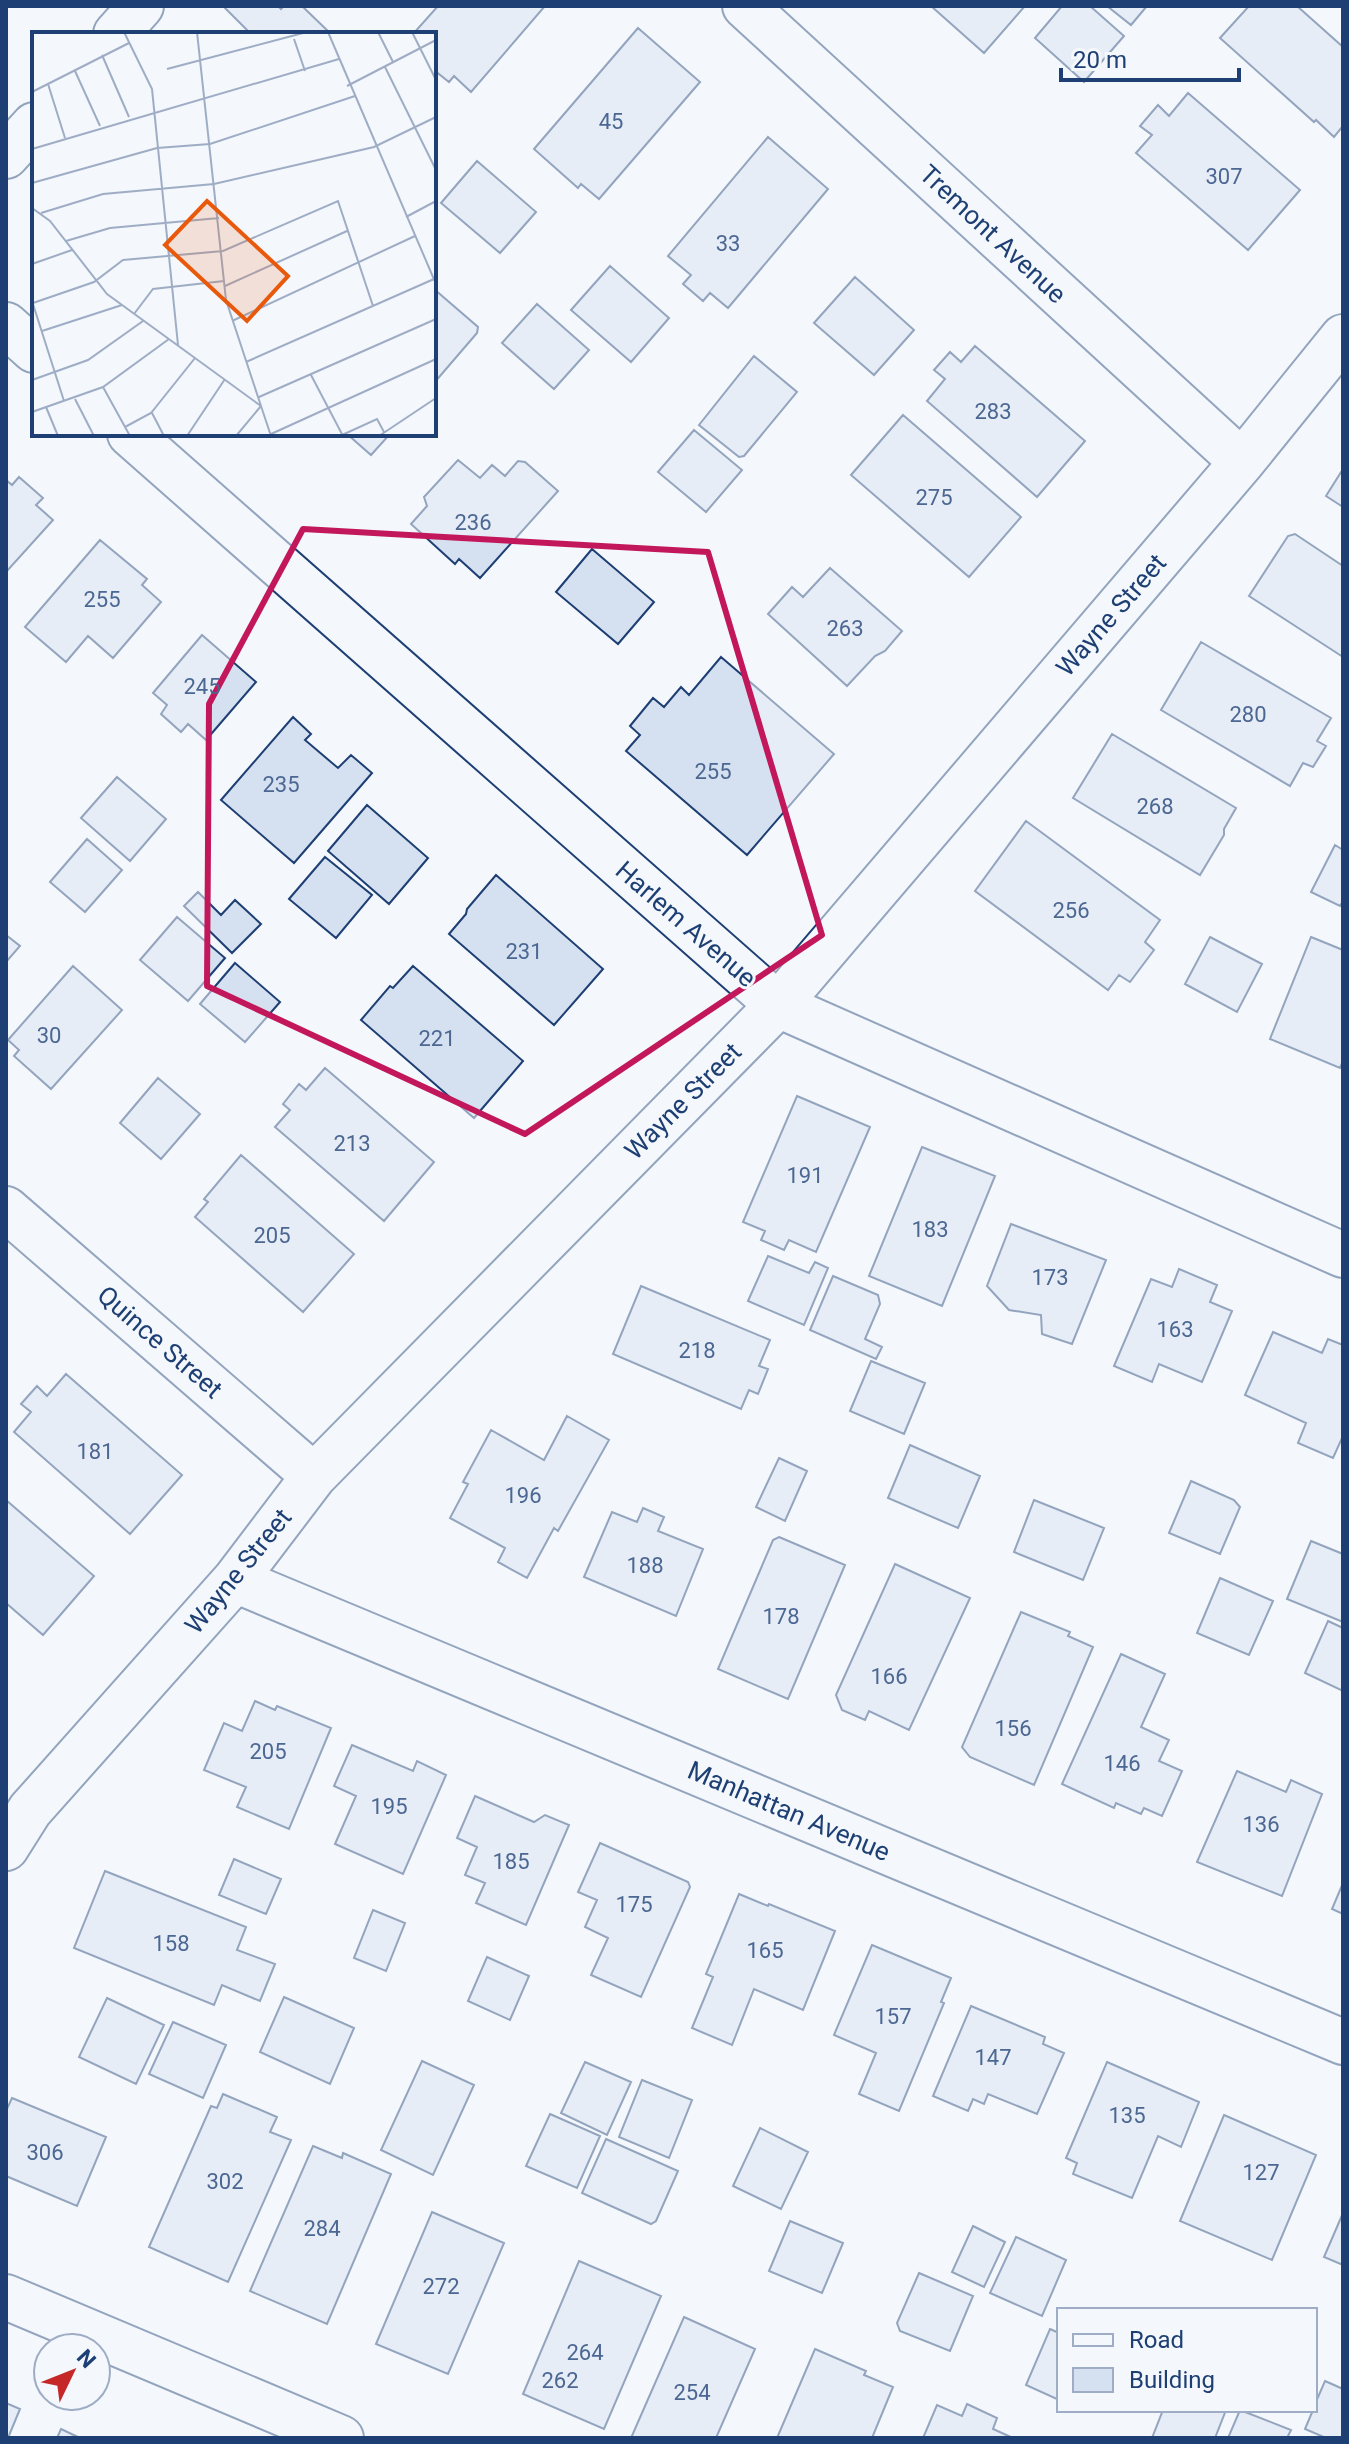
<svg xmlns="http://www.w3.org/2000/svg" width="1349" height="2444" font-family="Roboto,sans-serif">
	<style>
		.building { fill: #d5e0f0; stroke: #1d3f73; stroke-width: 2 }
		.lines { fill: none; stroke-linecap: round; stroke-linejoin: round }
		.minor-casing { stroke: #1d3f73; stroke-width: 48 }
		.minor { stroke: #f4f7fb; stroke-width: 44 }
		.marked { fill: none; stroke: #c2185b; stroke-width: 6; stroke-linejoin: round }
		.labels { text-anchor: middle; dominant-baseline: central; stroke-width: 6; stroke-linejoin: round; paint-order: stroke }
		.number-label { font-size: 22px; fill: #4b6792 }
		.street-label { font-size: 26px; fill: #1d3f73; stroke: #f4f7fb }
		.inset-road { fill: none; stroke: #9eadc5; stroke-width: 2 }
		.view { fill: #e8590c; fill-opacity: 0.15; stroke: #e8590c; stroke-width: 4 }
		.inset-edge { fill: none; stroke: #1d3f73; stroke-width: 4 }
	</style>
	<rect width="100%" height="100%" fill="#f4f7fb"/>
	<path class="building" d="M225,6H278L281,9L284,6H302L331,34H251L224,7Z
		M438,6H545L471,92L454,76L449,82L434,70L436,58L434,56V34H413Z
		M931,6H1025L984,53Z
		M1062,6H1090L1124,36L1084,82L1035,38Z
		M1107,6H1147L1131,25Z
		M1249,6H1297L1343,47V126L1334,137L1316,120L1314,122L1220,38Z
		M638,28L700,82L599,199L581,184L578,188L534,149Z
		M1188,93L1300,190L1248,250L1136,153L1152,135L1140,126L1158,105L1169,116Z
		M768,137L828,189L728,308L710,293L703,301L683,284L691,275L668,256Z
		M477,161L536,212L500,253L441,203Z
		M610,266L669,318L631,362L571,310Z
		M855,277L914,330L874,375L814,323Z
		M434,289L478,327L477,333L434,383Z
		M537,304L589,350L554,389L502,343Z
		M975,346L1085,441L1037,497L927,401L945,379L934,370L950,352L961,362Z
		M754,356L797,392L744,456L739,457L699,425Z
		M903,415L1021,517L969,577L851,475Z
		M694,430L742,470L706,512L658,472Z
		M347,434H390L371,455Z
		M458,460L480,478L492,465L505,476L518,461L525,462L558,491L480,578L459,559L455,564L411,524L427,506L424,497Z
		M1343,469V507L1326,496Z
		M19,477L43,498L36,505L53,520L7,571L6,480L12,485Z
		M1295,534L1343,566V657L1249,596L1288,536Z
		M100,540L147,579L142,585L161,602L113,658L88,636L66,662L25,627Z
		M592,549L654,602L618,644L556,592Z
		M830,568L902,631L885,651L875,656L847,686L768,614L792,587L803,597Z
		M202,635L256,682L206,740L188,724L181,732L161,714L167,705L153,693Z
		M1201,642L1331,718L1317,741L1326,746L1313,767L1303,763L1290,786L1161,710Z
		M721,657L834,754L747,855L626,751L640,735L630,726L653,698L664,707L681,687L689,695Z
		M293,717L311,734L305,740L338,768L351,755L372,773L294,863L221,800Z
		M1112,734L1236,808L1224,829V835L1200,875L1073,798Z
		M117,777L166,819L130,861L81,818Z
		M367,805L428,858L389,904L328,851Z
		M1026,821L1160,920L1145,942L1154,950L1130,982L1119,975L1108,990L975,891Z
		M87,839L122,870L85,912L50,882Z
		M1335,845L1343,850V901L1340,906L1311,892Z
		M325,857L372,895L336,938L289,899Z
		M496,875L603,969L554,1025L449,934L466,914L467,909Z
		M198,892L221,915L235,900L261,924L232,953L184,906Z
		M177,917L225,958L188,1001L140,960Z
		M6,935L20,946L6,962Z
		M1210,937L1262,964L1237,1012L1185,984Z
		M1311,937L1343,950V1061L1340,1068L1270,1039Z
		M235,963L280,1002L245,1042L200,1004Z
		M73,966L122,1010L51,1089L14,1056L19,1050L8,1040Z
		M413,966L523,1061L474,1118L361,1020L390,986L393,988Z
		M325,1068L434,1162L384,1221L275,1127L290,1110L283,1104L299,1084L306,1090Z
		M158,1078L200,1114L161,1159L120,1123Z
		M797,1096L870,1127L816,1252L789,1240L784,1250L761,1240L765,1231L743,1222Z
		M922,1147L995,1176L942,1306L869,1276Z
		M241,1155L354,1254L303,1312L195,1217L208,1202L204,1199Z
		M1011,1224L1106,1260L1072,1344L1042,1334L1041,1315L1009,1310L987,1286Z
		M768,1256L809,1273L815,1262L828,1268L804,1325L748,1301Z
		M1179,1269L1217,1285L1210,1302L1232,1311L1202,1382L1159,1364L1152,1382L1114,1366L1151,1279L1172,1287Z
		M833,1276L878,1295L880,1304L865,1339L882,1347L876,1359L810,1330Z
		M641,1286L770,1340L759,1366L768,1369L758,1394L749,1390L741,1409L613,1354Z
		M1273,1332L1322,1353L1328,1339L1343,1345V1436L1333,1458L1298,1443L1306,1423L1245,1395Z
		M871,1361L925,1383L904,1434L850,1411Z
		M66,1374L182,1475L130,1534L14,1432L31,1412L21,1404L37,1386L47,1396Z
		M567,1416L609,1440L558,1531L554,1528L527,1578L498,1562L505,1548L450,1518L468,1484L463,1482L491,1430L544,1460Z
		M910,1445L980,1476L958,1528L888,1498Z
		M779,1458L807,1471L785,1521L756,1507Z
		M1191,1481L1234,1500L1240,1507L1220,1554L1169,1533Z
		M6,1500L94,1576L43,1635L6,1603Z
		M1034,1500L1104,1528L1083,1580L1014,1552Z
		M643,1508L664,1517L658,1531L703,1549L676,1616L584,1577L612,1512L637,1522Z
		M779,1537L845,1565L788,1699L718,1669L773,1540Z
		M1311,1541L1343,1554V1622L1287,1599Z
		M895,1564L970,1598L909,1730L869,1711L865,1720L842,1710L836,1695Z
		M1220,1578L1273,1601L1249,1655L1197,1633Z
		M1021,1612L1070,1632L1068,1636L1093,1647L1034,1785L970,1757L962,1747Z
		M1328,1621L1343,1628V1691L1305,1673Z
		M1121,1654L1165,1674L1141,1727L1169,1740L1159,1761L1182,1771L1162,1816L1144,1808L1141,1814L1116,1803L1114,1808L1062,1784Z
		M255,1701L275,1710L277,1706L331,1728L289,1829L237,1807L246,1787L204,1770L224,1723L242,1731Z
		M352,1745L413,1771L417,1761L446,1775L403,1874L335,1844L356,1796L334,1786Z
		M1237,1771L1286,1792L1291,1780L1322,1794L1282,1896L1197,1862Z
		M475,1796L534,1822L545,1815L569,1825L526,1925L476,1903L485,1883L465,1875L477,1847L457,1838Z
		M600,1843L688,1882L690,1887L641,1997L591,1975L608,1938L585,1927L597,1900L578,1892Z
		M234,1859L281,1879L266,1914L219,1895Z
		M105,1871L246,1927L237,1950L275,1964L260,2001L222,1985L214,2005L74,1948Z
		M1343,1883V1914L1332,1909Z
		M739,1894L768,1906L769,1904L835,1931L803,2010L754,1989L732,2045L692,2028L713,1977L706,1974Z
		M373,1910L405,1923L386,1971L354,1958Z
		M872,1945L951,1978L941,2002L944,2003L899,2111L859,2094L876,2053L834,2035Z
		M487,1957L529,1976L510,2020L468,2001Z
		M284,1997L354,2028L330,2084L260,2052Z
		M107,1998L164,2025L136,2084L79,2057Z
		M971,2006L1045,2037L1043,2044L1064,2053L1037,2114L988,2094L984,2104L973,2099L968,2111L933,2096Z
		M173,2022L226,2045L203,2098L149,2074Z
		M422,2061L474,2085L433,2175L381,2150Z
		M585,2062L631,2082L607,2135L561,2113Z
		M1107,2062L1199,2102L1181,2147L1158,2136L1132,2198L1073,2174L1077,2163L1066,2158Z
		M642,2080L692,2100L669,2158L619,2137Z
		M223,2094L277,2117L270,2132L291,2140L228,2282L149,2247L211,2106L217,2108Z
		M12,2098L106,2137L77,2206L6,2176V2111Z
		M550,2114L600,2136L577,2188L526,2166Z
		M1224,2115L1316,2155L1272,2260L1180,2221Z
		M760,2128L808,2152L781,2209L733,2186Z
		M606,2139L678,2171L656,2221L651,2224L582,2193Z
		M313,2146L342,2158L343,2153L391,2174L327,2324L250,2291Z
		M432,2212L504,2243L448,2374L376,2344Z
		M1343,2213V2265L1324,2257Z
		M790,2221L843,2243L822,2293L769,2271Z
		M973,2226L1005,2242L984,2287L952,2272Z
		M1016,2237L1066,2260L1042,2316L990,2293Z
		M579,2261L661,2296L604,2429L523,2394Z
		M919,2273L973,2296L950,2351L900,2331L897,2323Z
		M684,2317L755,2349L716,2438H631Z
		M1050,2329L1059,2333V2400L1026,2385Z
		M815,2349L866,2371L864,2375L893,2387L872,2438H777Z
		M1325,2381L1343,2389V2438H1326L1305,2429L1313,2410H1315V2404Z
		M6,2403L20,2409L8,2438H6Z
		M967,2404L997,2418L993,2429L1013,2438H923L937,2405L962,2416Z
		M1163,2410H1226L1215,2438H1152Z
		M1240,2410L1291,2430L1287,2438H1228Z
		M61,2429L80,2438H57Z"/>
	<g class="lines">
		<defs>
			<path id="minor" d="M745,6L1242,462
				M116,34L141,6
				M6,156L34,125
				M6,325L34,350
				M130,434L778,1005L1343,1255
				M6,1209L314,1476
				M235,1580L1343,2042
				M6,1848L30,1810L235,1580L314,1476L778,1005L1242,462L1343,337
				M6,2297L341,2438"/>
		</defs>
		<use href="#minor" class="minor-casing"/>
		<use href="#minor" class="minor"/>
	</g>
	<path d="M0 0H1349V2444H0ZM303,529L708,552L822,935L525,1134L207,986L209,704Z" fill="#f4f7fb" fill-opacity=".55" fill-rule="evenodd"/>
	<path class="marked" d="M303,529L708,552L822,935L525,1134L207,986L209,704Z"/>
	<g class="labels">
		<g class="number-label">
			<text x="611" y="121">45</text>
			<text x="1224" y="176">307</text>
			<text x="728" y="243">33</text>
			<text x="993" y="411">283</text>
			<text x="934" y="497">275</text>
			<text x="473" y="522">236</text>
			<text x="102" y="599">255</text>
			<text x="845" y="628">263</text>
			<text x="202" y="686">245</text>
			<text x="1248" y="714">280</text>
			<text x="713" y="771">255</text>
			<text x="281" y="784">235</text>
			<text x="1155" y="806">268</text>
			<text x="1071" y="910">256</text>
			<text x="524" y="951">231</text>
			<text x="49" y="1035">30</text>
			<text x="437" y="1038">221</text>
			<text x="352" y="1143">213</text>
			<text x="805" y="1175">191</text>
			<text x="930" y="1229">183</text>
			<text x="272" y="1235">205</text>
			<text x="1050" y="1277">173</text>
			<text x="1175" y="1329">163</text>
			<text x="697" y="1350">218</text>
			<text x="95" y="1451">181</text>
			<text x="523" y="1495">196</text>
			<text x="645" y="1565">188</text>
			<text x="781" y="1616">178</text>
			<text x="889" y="1676">166</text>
			<text x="1013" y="1728">156</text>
			<text x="268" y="1751">205</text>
			<text x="1122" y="1763">146</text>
			<text x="389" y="1806">195</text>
			<text x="1261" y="1824">136</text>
			<text x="511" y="1861">185</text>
			<text x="634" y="1904">175</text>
			<text x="171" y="1943">158</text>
			<text x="765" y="1950">165</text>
			<text x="893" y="2016">157</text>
			<text x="993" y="2057">147</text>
			<text x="1127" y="2115">135</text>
			<text x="45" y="2152">306</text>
			<text x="1261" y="2172">127</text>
			<text x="225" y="2181">302</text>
			<text x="322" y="2228">284</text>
			<text x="441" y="2286">272</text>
			<text x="585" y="2352">264</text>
			<text x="560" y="2380">262</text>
			<text x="692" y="2392">254</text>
		</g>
		<g class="street-label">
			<text transform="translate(993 234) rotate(43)">Tremont Avenue</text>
			<text transform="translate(1111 615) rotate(-49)">Wayne Street</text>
			<text transform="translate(686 924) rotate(41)">Harlem Avenue</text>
			<text transform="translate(683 1101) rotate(-45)">Wayne Street</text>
			<text transform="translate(160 1342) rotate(41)">Quince Street</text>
			<text transform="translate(238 1571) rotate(-51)">Wayne Street</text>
			<text transform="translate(789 1811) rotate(23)">Manhattan Avenue</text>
		</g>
	</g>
	<g transform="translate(32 32)">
		<rect width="404" height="404" fill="#f4f7fb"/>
		<path class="inset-road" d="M92,0L120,57L146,313M165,0L194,268L229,374L204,404M296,0L404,252M346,0L361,30M380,0L404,48M262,7L273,39M70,23L97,85M353,35L404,138M135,37L275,0M43,39L68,94M16,52L33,106M315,54L404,8M0,60L97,11M0,117L307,27M0,151L125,116L178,112L323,64M0,176L18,189L75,262L229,374L239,404M9,181L71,162L182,152L342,115L404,85M374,185L404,169M34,209L78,196L187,186M0,232L40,218M193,254L315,199M0,269L32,369M1,271L62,250L91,228L191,219L306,169L341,274M102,282L121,257L192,249M200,289L383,204M10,299L90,273M214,330L402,247M279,343L311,404M0,348L56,328L111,289M71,355L98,404M227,365L404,287M43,367L62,404M14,375L26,404M0,380L71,355L137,307M120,381L132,404M93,395L119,381L163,326M239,402L404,327M310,403L345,387L352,400M155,404L193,347M347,404L404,366"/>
		<path class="view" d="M175,169L256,244L215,289L133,213Z"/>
		<rect width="404" height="404" class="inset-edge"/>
	</g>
	<rect width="1349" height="2444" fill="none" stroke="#1d3f73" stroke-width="16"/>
	<rect x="1057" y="2308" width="260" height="104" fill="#f4f7fb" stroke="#9eadc5" stroke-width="2"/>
	<rect x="1073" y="2334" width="40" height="12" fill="#f4f7fb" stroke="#9eadc5" stroke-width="2"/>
	<text x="1129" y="2348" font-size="24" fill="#1d3f73">Road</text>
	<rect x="1073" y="2368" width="40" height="24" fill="#d5e0f0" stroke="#9eadc5" stroke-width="2"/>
	<text x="1129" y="2388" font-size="24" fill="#1d3f73">Building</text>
	<g transform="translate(72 2372) rotate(47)"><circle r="38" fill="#f4f7fb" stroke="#9eadc5" stroke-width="2"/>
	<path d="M0-6L14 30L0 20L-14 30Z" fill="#c62828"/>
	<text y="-12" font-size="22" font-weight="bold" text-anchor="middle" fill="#1d3f73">N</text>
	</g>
	<path d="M1061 68v12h178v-12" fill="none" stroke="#1d3f73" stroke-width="4"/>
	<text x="1073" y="68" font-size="24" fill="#1d3f73" stroke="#f4f7fb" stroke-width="6" paint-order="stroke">20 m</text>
</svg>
